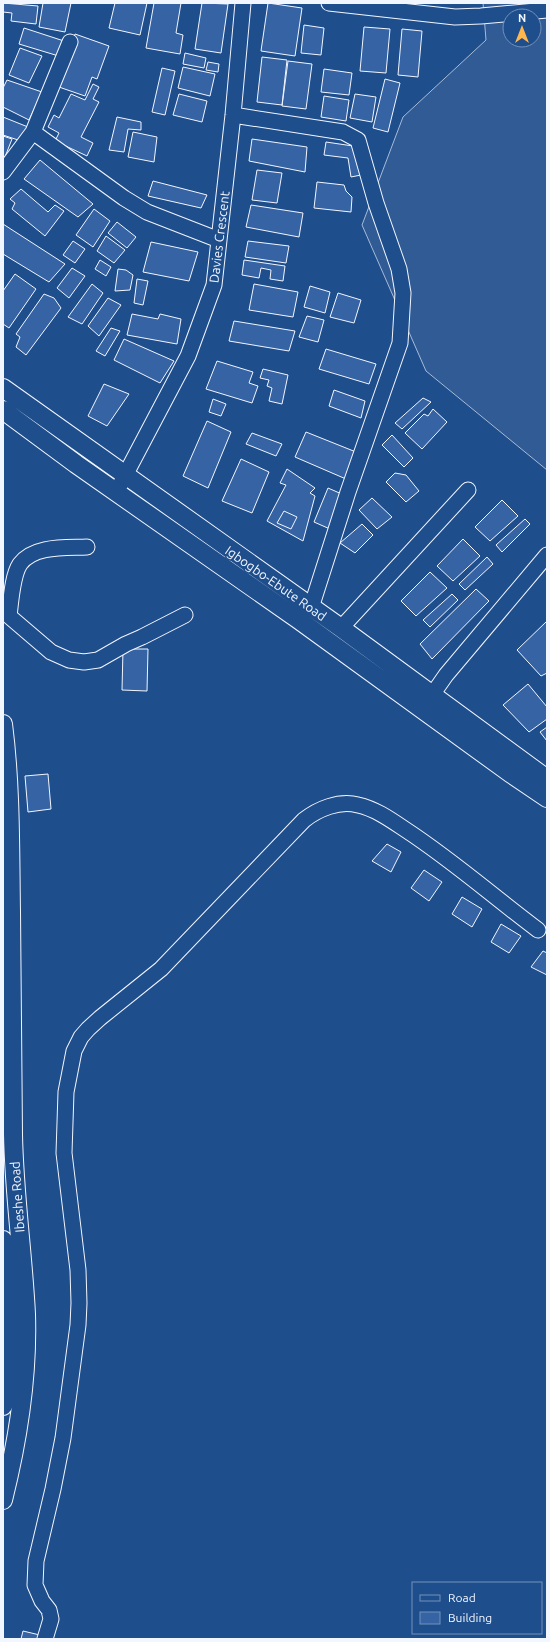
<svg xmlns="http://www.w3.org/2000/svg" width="550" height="1642" font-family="Ubuntu,sans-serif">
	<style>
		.built { fill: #305b95; stroke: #a8bbd7; fill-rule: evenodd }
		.building { fill: #3563a3; stroke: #f2f6ff }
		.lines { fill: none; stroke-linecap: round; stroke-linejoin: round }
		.minor-casing { stroke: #f2f6ff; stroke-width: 17 }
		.major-casing { stroke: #f2f6ff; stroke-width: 20 }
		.minor { stroke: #1f4e8c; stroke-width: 15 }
		.major { stroke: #1f4e8c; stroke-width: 18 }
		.labels { text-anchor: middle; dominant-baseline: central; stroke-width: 3; stroke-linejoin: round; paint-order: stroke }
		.street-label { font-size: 13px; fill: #f2f6ff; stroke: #1f4e8c }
	</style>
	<rect width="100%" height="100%" fill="#1f4e8c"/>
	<path class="built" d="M483,3H547V470L426,371L362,225L403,117L486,40ZM510,16H534V40H510Z"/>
	<path class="building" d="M3,3L38,6L36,24L11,21L12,13L3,12Z
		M43,3H71L65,32L39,27Z
		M115,3H147L140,35L109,28Z
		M154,3H181L176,33L183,35L180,54L146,48Z
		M202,3L228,4L221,53L195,49Z
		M268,3L302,8L295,56L261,51Z
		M304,25L324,28L321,55L301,53Z
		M364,27L390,29L386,73L360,71Z
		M24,28L67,42L62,57L19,44Z
		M402,29L422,31L418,77L398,75Z
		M75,34L109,46L97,79L92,77L85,96L56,86Z
		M20,48L42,56L29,83L9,75Z
		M185,53L206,58L204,68L183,64Z
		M262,57L287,60L282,105L257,102Z
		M288,61L312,64L306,109L282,106Z
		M208,62L219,64L218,72L206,70Z
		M183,67L215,74L210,96L178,88Z
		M162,68L175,71L165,115L152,112Z
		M324,69L352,73L349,95L321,92Z
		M385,79L400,83L388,132L373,128Z
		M7,80L42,92L29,120L3,107V88Z
		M93,84L99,87L93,99L99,102L81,137L93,143L87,156L55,141L59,133L48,127L54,115L59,118L71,94L85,100Z
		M179,94L207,101L202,122L173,115Z
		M355,94L376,97L372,122L350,118Z
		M324,96L349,100L346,121L321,117Z
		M3,117L28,127L21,141L3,135Z
		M117,117L141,122V130L128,129L124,152L109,150Z
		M133,132L157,137L154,162L128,157Z
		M3,136L12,139L3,162Z
		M252,139L307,147L305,172L249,161Z
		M326,142L353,146L361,175L351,177L348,158L324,155Z
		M40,160L93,204L78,217L24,179Z
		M257,170L282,173L277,203L252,200Z
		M153,181L207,195L201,208L148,196Z
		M317,182L344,185L346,191L352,197L351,212L314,208Z
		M21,189L48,212L55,205L64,211L45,236L12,209L15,203L10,199Z
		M251,205L303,213L299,237L246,227Z
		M94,209L110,221L93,247L76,235Z
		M117,222L136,237L127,248L108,233Z
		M3,224L65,264L49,282L3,254Z
		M106,236L125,250L114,263L97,251Z
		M73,241L85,249L75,263L63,255Z
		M248,241L289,246L286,263L245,257Z
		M151,242L198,252L189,281L143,272Z
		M100,260L111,267L106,276L95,269Z
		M244,260L285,266L283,281L270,279L271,270L261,268L259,278L242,275Z
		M72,268L85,276L69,298L57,288Z
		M118,269L126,270L133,275L130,290L115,291Z
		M15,274L36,289L9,328L3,324V291Z
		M137,279L148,281L143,305L134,303Z
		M92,284L103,293L82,324L68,317Z
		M254,284L298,292L293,317L249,310Z
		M310,286L330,292L325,313L304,307Z
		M338,293L361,300L354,323L330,317Z
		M44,294L54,298L61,308L26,355L16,347L20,337L16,334Z
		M108,298L121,305L99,336L88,326Z
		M132,314L158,319L160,314L181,319L177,344L127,335Z
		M307,316L324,320L318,342L299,337Z
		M234,321L295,331L289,351L229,341Z
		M111,328L120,331L105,356L96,351Z
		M124,339L174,361L160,383L114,360Z
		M326,349L376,364L369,384L319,369Z
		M217,361L253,372L249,383L258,386L252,403L206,389Z
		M263,369L288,375L282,404L269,401L272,388L267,386L269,380L260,378Z
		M104,384L129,394L107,426L88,416Z
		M334,390L365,401L361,418L329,406Z
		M423,398L431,402L402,429L395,423Z
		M213,399L226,404L221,416L209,412Z
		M433,409L447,422L422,449L405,433L424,414L428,416Z
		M207,421L231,432L208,488L183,476Z
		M306,432L356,452L346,479L295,457Z
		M252,433L282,444L276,456L246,444Z
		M392,435L413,458L404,467L382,445Z
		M241,459L269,472L252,513L222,501Z
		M287,469L315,488L310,493L315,496L303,541L267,521L286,485L280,483Z
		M395,473L406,475L419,491L406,502L386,482Z
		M328,488L344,495L330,529L314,522Z
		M372,498L392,517L377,529L359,510Z
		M502,500L518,516L490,541L475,527Z
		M284,511L297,517L291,529L277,523Z
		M525,519L530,524L502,552L496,545Z
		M362,524L373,535L355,553L340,543Z
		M463,539L480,556L453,581L437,566Z
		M487,557L493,564L465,590L459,584Z
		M430,572L447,588L416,616L401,601Z
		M476,589L489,601L432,659L420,644Z
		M452,594L458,600L430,627L423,620Z
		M547,621V673L541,676L517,650Z
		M123,649H148L147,691L122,690Z
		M528,684L547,707V719L529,732L503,705Z
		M547,727V741L540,732Z
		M48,774L51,809L28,812L25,776Z
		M387,844L401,852L391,872L372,861Z
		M424,870L442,882L429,901L411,888Z
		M462,897L482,909L472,927L452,914Z
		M501,924L521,936L509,953L491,942Z
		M543,951L547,953V975L531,967Z
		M23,1631L44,1636L43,1639H21Z"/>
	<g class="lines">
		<defs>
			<path id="minor" d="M329,3L455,17L481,16L547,10
				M233,115L343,132L358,140L376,203L399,269L403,293L400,343L348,492L311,608
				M33,132L124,198L147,212L219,240
				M3,172L33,132L70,42
				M120,485L188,356L214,285L233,115L243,3
				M3,611L51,652L69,660L84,662L98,660L126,644L142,637L185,615
				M9,616C11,602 12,576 20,564C34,545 66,548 87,547
				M341,628L468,490
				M432,695L446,675L547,555
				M45,1639L51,1619L49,1610L42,1601L35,1585L36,1561L53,1489L63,1438L78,1325L79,1303L78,1270L64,1153L66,1092L74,1051L81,1037L88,1029L100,1018L161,969L304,820C318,809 339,800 358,805C376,809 391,820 406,830C452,860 494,897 538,930"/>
			<path id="major" d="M3,388L341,628L547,779
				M3,410L76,464L299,620L510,773L547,798
				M3,724C11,786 10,849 11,912C11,986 12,1060 13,1134C14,1194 23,1254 26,1314C28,1375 18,1440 3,1500
				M3,1240L10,1324L8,1366L3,1406"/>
		</defs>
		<use href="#minor" class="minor-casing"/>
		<use href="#major" class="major-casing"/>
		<use href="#minor" class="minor"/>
		<use href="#major" class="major"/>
	</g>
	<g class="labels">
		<g class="street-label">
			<text transform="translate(219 237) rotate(-83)">Davies Crescent</text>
			<text transform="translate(276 583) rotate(35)">Igbogbo-Ebute Road</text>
			<text transform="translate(17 1197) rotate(-94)">Ibeshe Road</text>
		</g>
	</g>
	<rect width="550" height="1642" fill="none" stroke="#f2f6ff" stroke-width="8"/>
	<rect x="412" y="1582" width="130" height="52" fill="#1f4e8c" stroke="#7391ba"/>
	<rect x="420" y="1595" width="20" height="6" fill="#1f4e8c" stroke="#7391ba"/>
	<text x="448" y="1602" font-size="12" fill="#f2f6ff">Road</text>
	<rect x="420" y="1612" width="20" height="12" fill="#3563a3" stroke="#7391ba"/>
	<text x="448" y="1622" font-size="12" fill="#f2f6ff">Building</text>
	<g transform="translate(522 28)"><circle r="19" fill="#1f4e8c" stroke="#7391ba"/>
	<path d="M0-3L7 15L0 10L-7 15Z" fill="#ffb74d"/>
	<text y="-6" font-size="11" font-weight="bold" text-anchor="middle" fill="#f2f6ff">N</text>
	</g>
</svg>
